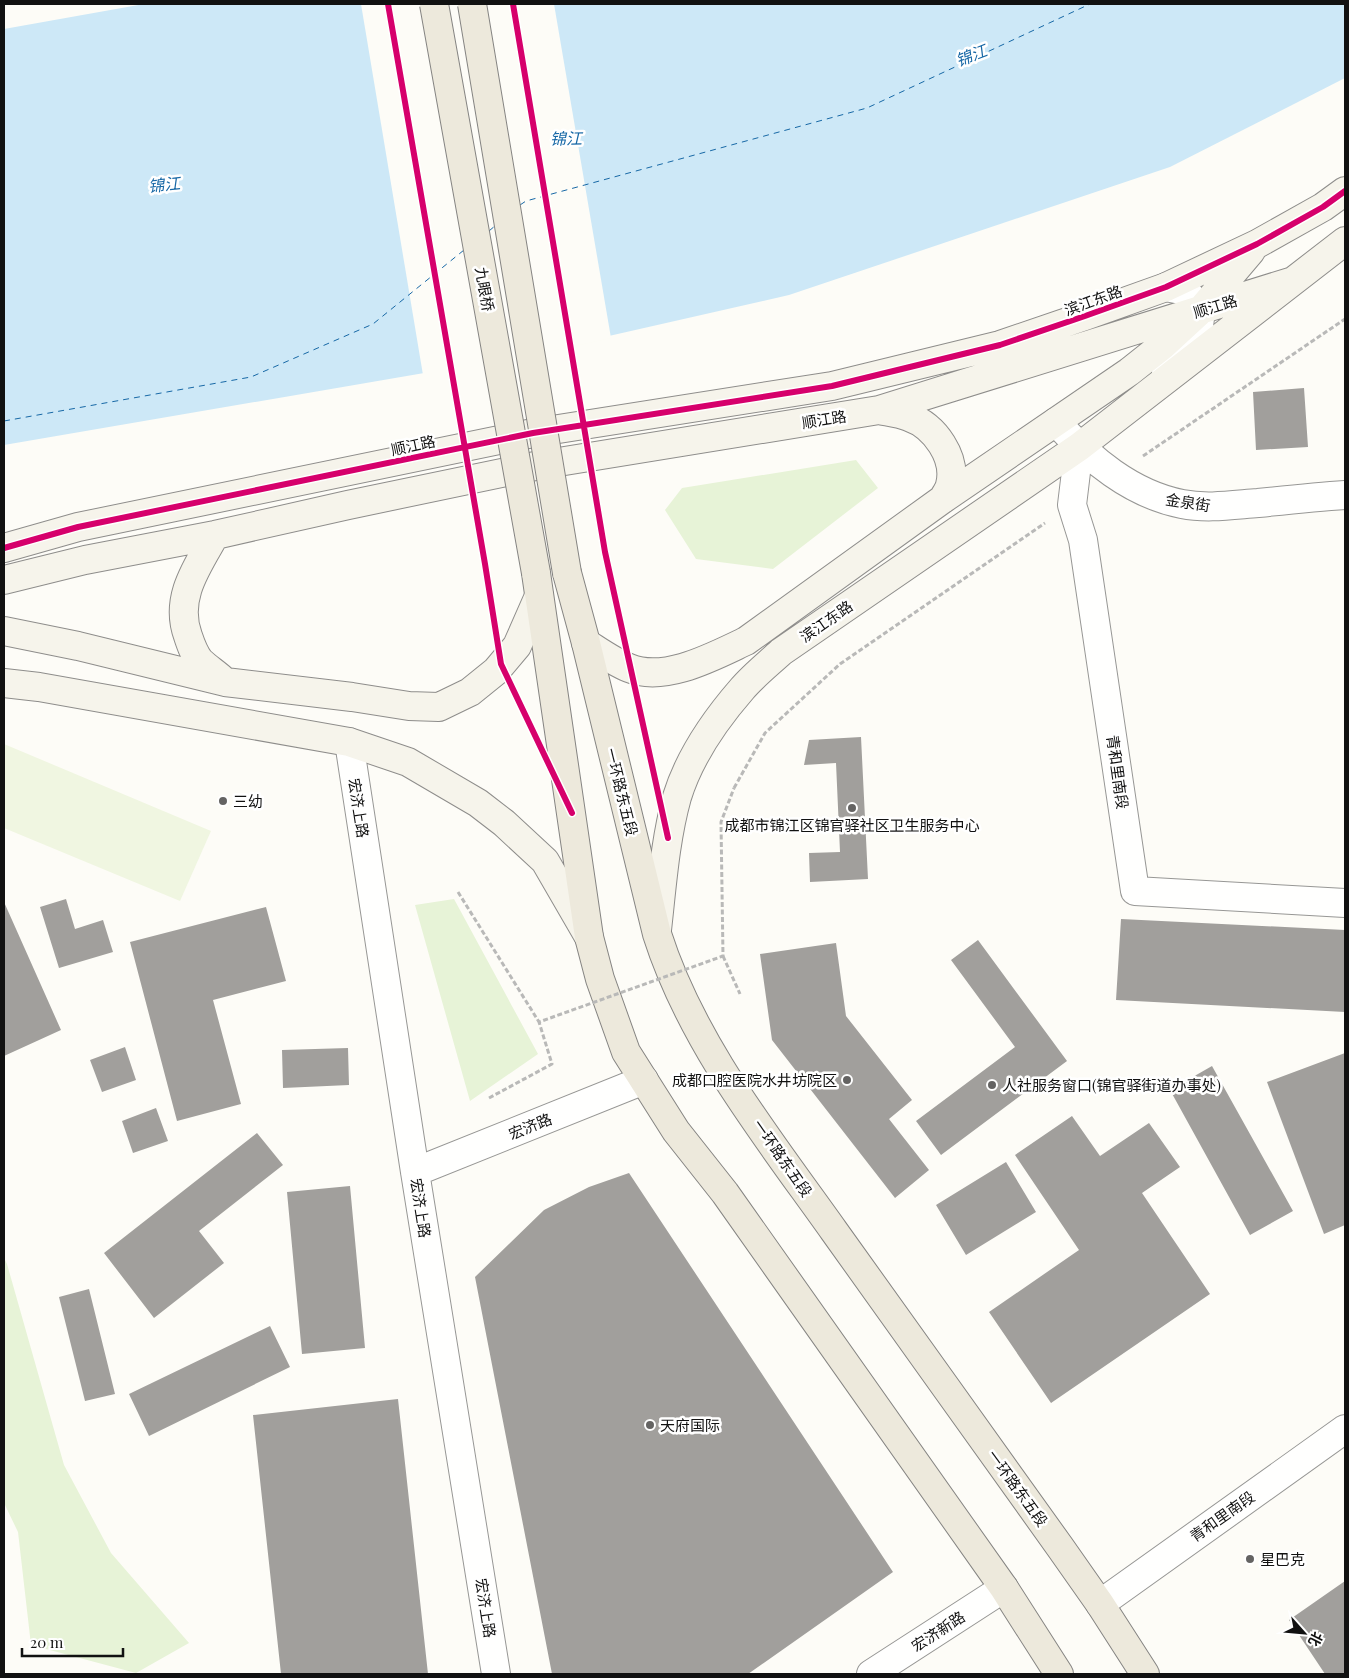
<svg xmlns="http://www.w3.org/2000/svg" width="1349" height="1678" font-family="'Playfair Display','Noto Sans SC',serif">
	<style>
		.green { fill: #e7f3d7 }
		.pitch { fill: #f0f6e1 }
		.water { fill: #cde8f7 }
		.pier { fill: #fdfcf7 }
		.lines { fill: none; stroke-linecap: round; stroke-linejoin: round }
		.ferry { stroke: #1768a6; stroke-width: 1; stroke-dasharray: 6 5; stroke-linecap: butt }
		.building { fill: #a19f9c }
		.minor-casing { stroke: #979795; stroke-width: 30 }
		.tertiary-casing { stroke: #979795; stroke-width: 30 }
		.secondary-casing { stroke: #8e8d8b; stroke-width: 30 }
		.primary-casing { stroke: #858482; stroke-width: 30 }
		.path { stroke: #b9b9b8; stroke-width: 3; stroke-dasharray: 5 2.5; stroke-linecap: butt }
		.minor { stroke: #fffffe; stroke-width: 28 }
		.tertiary { stroke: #fffffe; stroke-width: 28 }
		.secondary { stroke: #f6f4eb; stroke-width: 28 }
		.primary { stroke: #ede9dc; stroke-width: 28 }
		.primary-bridge-casing { stroke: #858482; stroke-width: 30; stroke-linecap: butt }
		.path-bridge { stroke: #b9b9b8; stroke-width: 3; stroke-dasharray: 5 2.5; stroke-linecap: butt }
		.primary-bridge { stroke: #ede9dc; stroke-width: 28 }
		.cycleway-casing { stroke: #fff; stroke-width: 9 }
		.cycleway { stroke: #d6006c; stroke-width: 6 }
		.poi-dot { fill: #646362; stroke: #fff; stroke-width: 2 }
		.labels { text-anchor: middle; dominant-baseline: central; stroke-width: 5; stroke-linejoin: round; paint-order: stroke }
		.street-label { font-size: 15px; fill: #111; stroke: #fff }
		.poi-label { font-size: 15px; fill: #111; stroke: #fff; text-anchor: start }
		.water-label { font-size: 16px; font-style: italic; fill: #1768a6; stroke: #fff }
	</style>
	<rect width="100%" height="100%" fill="#fdfcf7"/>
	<path class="green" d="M856,460L878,488L773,569L696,559L665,510L682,488Z
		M454,899L538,1054L470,1101L415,905Z
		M4,1258L7,1264L64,1465L111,1553L189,1643L136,1673L31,1645L18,1532L4,1503Z"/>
	<path class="pitch" d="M4,744L211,831L180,901L4,828Z"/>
	<path class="water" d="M144,4H1345V78L1170,167L789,295L512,358L4,445V29Z"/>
	<path class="pier" d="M361,4H554L611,338L512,360L423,375Z"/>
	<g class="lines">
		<path class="ferry" d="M520,205L526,201L867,108L1090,4
			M489,231L496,225
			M4,421L251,377L373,324L464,250"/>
	</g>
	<path class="building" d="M1304,388L1308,447L1256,450L1253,392Z
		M861,737L868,879L810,882L809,853L840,852L836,763L804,765L809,740Z
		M66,899L75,929L103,920L113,952L59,968L40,907Z
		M4,902L61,1030L4,1056Z
		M266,907L286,981L213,1000L241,1104L177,1121L130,942Z
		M1121,919L1345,930V1012L1116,1000Z
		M978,940L1067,1061L941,1155L916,1121L1015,1047L951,960Z
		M836,943L846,1016L912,1100L889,1119L929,1170L895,1198L772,1040L760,954Z
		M125,1047L136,1080L102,1092L90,1060Z
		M348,1048L349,1085L283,1088L282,1050Z
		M1345,1053V1225L1324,1234L1267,1082Z
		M1212,1066L1293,1211L1250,1235L1170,1090Z
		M156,1108L168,1141L133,1153L122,1121Z
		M1072,1116L1100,1156L1149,1123L1180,1167L1142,1193L1210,1294L1051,1403L989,1312L1079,1250L1015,1155Z
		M257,1133L283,1165L199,1231L224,1263L154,1318L104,1253Z
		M1006,1162L1036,1212L966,1255L936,1205Z
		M629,1173L893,1572L748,1674H552L475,1277L544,1210L589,1187Z
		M350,1186L365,1348L302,1354L287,1192Z
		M89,1289L115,1394L85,1401L59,1297Z
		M270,1326L290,1367L149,1436L129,1394Z
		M398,1399L428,1674H281L253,1415Z
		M1345,1581V1674H1325L1289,1620Z"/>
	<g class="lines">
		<defs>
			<path id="minor" d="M1056,422C1090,459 1131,494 1182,504C1207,509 1232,505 1258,503C1287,500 1316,497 1345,495
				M1079,447L1072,505L1083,540L1135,891L1345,903
				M349,742L415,1172L496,1674
				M415,1172L644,1080
				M1100,1604L1345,1429
				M871,1674L1004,1588"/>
			<path id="tertiary" d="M1166,287L1186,291L1201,310L1198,334L1166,372"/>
			<path id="secondary" d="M879,410C889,412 900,413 909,417C935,426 957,458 950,485C949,490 945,495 943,499
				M215,535C197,567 174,598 188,636C191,645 194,654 200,661C207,668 217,674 224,681
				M4,548L78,527L533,433L832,386L1000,345L1085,316L1166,287L1257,244L1323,207L1345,191
				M4,580L85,560L215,535L348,505L540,465L879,410L1293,281
				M4,631L78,646L225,682L352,697L409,706L439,707L470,692L496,671L517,646L539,596
				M586,643C600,652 614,662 629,668C665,683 714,656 746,641L943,499L1129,372L1163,345L1201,310L1251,251
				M4,683L39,687L349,742L408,762L478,803L504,823L545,861L589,937
				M657,930C662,886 665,840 677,797C689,758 715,720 742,689C753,676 768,664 781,652L1079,447L1345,241"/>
			<path id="primary" d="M536,573L589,937L600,979L626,1052L676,1131L725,1193L1004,1588L1059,1674
				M567,573L586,643L657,934C692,1044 768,1138 834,1231C909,1336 985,1442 1060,1547L1100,1604L1145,1674"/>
		</defs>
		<use href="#minor" class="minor-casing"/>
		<use href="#tertiary" class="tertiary-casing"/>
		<use href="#secondary" class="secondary-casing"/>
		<use href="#primary" class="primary-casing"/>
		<path class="path" d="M1143,456L1345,319
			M734,788L765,733L840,664L1045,523
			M723,956L740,994"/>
		<use href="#minor" class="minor"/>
		<use href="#tertiary" class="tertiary"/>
		<use href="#secondary" class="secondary"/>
		<use href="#primary" class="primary"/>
		<defs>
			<path id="primary-bridge" d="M434,4L536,573
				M472,4L567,573"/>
		</defs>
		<use href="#primary-bridge" class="primary-bridge-casing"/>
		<path class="path-bridge" d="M458,892L539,1022
			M489,1098L552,1064L539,1022L723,956L721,822L734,788"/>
		<use href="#primary-bridge" class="primary-bridge"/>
		<defs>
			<path id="cycleway" d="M388,4L485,564L501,664L572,813
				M513,4L605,552L668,838
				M4,548L78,527L533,433L832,386L1000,345L1085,316L1166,287L1257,244L1323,207L1345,191"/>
		</defs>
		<use href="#cycleway" class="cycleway-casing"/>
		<use href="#cycleway" class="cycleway"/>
	</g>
	<g class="poi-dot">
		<circle cx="223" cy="801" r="5"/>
		<circle cx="852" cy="808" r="5"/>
		<circle cx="847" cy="1080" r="5"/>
		<circle cx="992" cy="1085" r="5"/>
		<circle cx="650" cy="1425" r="5"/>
		<circle cx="1250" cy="1559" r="5"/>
	</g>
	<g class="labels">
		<g class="street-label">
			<text transform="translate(485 289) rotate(80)">九眼桥</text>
			<text transform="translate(1093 300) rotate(-20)">滨江东路</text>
			<text transform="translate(1215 306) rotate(-17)">顺江路</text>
			<text transform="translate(824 419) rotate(-9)">顺江路</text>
			<text transform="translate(413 445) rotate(-12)">顺江路</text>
			<text transform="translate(1188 502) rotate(9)">金泉街</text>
			<text transform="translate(826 621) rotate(-35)">滨江东路</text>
			<text transform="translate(1118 772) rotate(82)">青和里南段</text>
			<text transform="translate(622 792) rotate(76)">一环路东五段</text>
			<text transform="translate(359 808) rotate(81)">宏济上路</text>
			<text transform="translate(530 1126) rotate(-22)">宏济路</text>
			<text transform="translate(783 1158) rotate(55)">一环路东五段</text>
			<text transform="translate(421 1208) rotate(81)">宏济上路</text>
			<text transform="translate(1018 1488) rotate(54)">一环路东五段</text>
			<text transform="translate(1222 1516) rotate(-35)">青和里南段</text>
			<text transform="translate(486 1608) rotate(81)">宏济上路</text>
			<text transform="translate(938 1631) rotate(-33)">宏济新路</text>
		</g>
		<g class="poi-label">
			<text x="233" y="801">三幼</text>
			<text x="852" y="825" text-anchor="middle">成都市锦江区锦官驿社区卫生服务中心</text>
			<text x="837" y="1080" text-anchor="end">成都口腔医院水井坊院区</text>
			<text x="1002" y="1085">人社服务窗口(锦官驿街道办事处)</text>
			<text x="660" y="1425">天府国际</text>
			<text x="1260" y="1559">星巴克</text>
		</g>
		<g class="water-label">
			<text transform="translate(971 55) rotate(-21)">锦江</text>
			<text transform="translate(566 138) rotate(-1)">锦江</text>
			<text transform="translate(164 184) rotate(-6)">锦江</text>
		</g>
	</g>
	<rect width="1349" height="1678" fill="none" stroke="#111111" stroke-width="10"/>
	<g transform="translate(1304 1633) rotate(117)" stroke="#ffffff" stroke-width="4" paint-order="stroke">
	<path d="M0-4L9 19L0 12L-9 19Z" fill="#111111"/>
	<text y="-8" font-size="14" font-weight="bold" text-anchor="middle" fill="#111111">北</text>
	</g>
	<path d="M22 1648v8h101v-8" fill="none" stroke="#111111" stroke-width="2.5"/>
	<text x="30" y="1648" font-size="15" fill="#111111" stroke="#ffffff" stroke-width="4" paint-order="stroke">20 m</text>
</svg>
